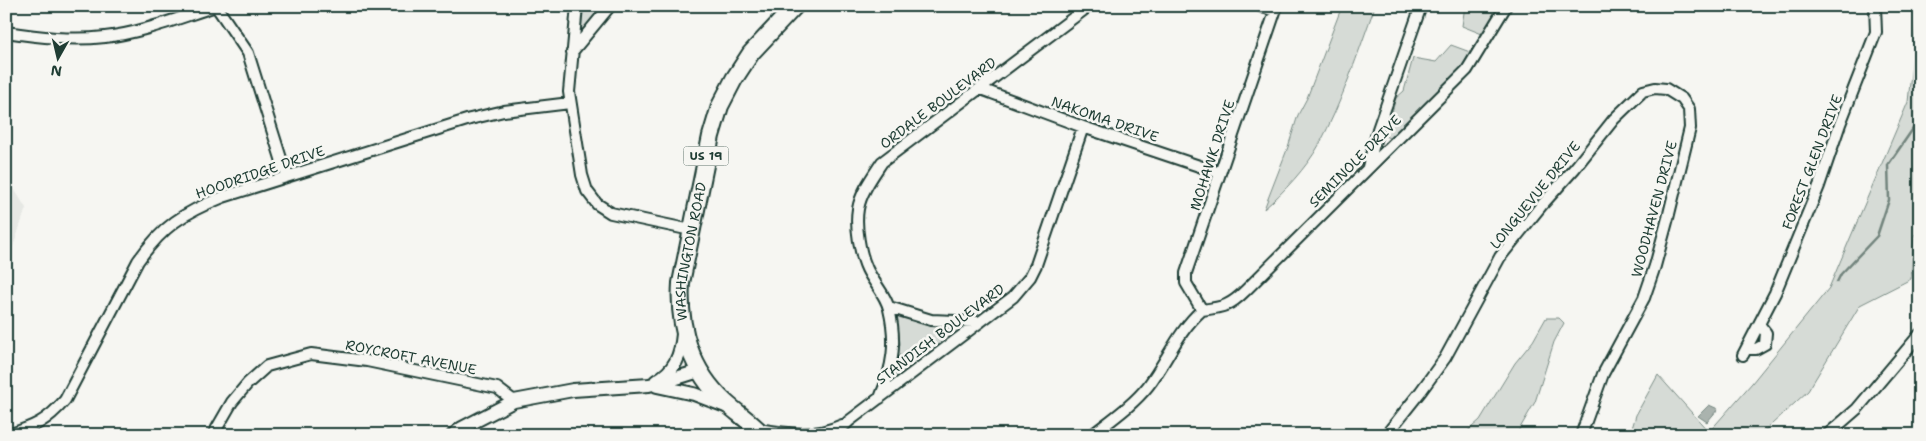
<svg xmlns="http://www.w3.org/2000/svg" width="1926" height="441" font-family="'Shantell Sans',sans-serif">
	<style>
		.built { fill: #e6e8e4 }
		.green { fill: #d6dbd6; stroke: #7a8c85 }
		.water { fill: #aab3ae; stroke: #72847d }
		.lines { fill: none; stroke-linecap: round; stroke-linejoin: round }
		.stream { stroke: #72847d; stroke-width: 2.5 }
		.minor-casing { stroke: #1f3d34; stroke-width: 14 }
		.tertiary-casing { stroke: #1f3d34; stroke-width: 16 }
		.primary-casing { stroke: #1f3d34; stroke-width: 20 }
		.minor { stroke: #f6f6f2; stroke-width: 10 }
		.tertiary { stroke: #f6f6f2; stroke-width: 12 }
		.primary { stroke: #f6f6f2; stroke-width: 16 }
		.labels { text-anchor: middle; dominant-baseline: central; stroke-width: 5; stroke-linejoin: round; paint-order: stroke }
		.shield { fill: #f6f6f2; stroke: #60746d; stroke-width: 1 }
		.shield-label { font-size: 12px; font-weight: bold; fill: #1f3d34 }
		.street-label { font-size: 14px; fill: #1f3d34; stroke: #f6f6f2 }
	</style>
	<rect width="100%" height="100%" fill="#f6f6f2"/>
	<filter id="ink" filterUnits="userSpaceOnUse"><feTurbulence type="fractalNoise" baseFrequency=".02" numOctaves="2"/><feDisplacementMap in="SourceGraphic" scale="10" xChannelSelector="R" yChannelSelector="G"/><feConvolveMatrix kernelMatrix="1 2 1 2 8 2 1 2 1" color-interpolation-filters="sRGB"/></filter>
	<g filter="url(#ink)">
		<path class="built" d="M6,176L26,208L6,268Z"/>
		<path class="green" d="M1342,6H1375C1358,53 1342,102 1319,145C1307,167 1283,193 1264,209L1288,147L1298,115L1307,98Z
			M1465,6H1501L1482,34L1462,26Z
			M1918,6H1920V232L1914,235L1911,279L1860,305L1808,391L1760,435H1630L1636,415L1658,375L1709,432L1752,383L1829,288L1908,102Z
			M584,7L596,12V15L583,30H581L579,28L581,9Z
			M1451,45L1470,52L1462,67L1391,139L1385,136L1396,98L1404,91L1413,58L1436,62Z
			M896,311L969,326L893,382L900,344Z
			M1546,318H1559L1564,323L1554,342L1535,402L1516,435H1463L1480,420L1515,363L1533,341Z"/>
		<path class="water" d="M1709,405L1718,409L1707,422L1698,416Z"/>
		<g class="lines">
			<path class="stream" d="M1837,282L1841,274L1877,236L1889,200L1888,165L1917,123L1920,111"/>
			<defs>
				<path id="minor" d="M216,6L248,53L284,168L288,176
					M577,6L569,92L582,175L587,191L597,204L611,213L691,230
					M1260,6L1275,11
					M6,32C39,37 72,41 105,37C142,33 181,17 216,6
					M572,52L610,6
					M981,89L1083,127L1220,173
					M1368,167L1378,129L1421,6
					M889,307L931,320L980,322
					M1202,310C1224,307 1230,306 1246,290L1467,70L1506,6
					M1202,310L1186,283V273L1277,6
					M1746,349H1756L1765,344L1766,333L1759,324
					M1743,355L1775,293L1819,186L1840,124L1876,32L1875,6
					M880,398C893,367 897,342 889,309C886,295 873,282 867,269C860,254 855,226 858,209C861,192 873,176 882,162L1089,6
					M758,429C787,434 814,438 842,425
					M8,435C35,426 46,422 65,400L138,261C163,226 183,213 223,197L470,119L504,111L570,103
					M213,435L232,402L248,383L267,366L311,354L367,361L497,388L514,401
					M835,435L849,421L1013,297L1030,277L1036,265L1083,127
					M1092,435C1111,420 1133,405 1148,386C1167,361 1178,331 1202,310
					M1386,435L1421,391L1445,358L1500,257L1541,206L1575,168L1614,119L1643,91L1655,88L1666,89L1682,99L1689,109L1690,128L1668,218L1655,266L1644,298L1603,374L1581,435
					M1827,435L1857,409L1920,334"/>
				<path id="tertiary" d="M656,381C675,371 681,355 683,334
					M657,386L694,394L728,407
					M453,435L462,428L514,401L573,390L649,385L670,380L699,371"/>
				<g id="primary">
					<path id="s1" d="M763,435C751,422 737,413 725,402C691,371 678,328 681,283L711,136L720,106L734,79L751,53L795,6"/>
				</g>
			</defs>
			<use href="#minor" class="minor-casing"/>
			<use href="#tertiary" class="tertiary-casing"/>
			<use href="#primary" class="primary-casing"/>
			<use href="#minor" class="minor"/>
			<use href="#tertiary" class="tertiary"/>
			<use href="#primary" class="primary"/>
		</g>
	</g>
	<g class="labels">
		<rect class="shield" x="683.5" y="146.5" width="45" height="19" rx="4"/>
		<g class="shield-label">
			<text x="706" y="156">US 19</text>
		</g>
		<g class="street-label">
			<text transform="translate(938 103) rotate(-37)">ORDALE BOULEVARD</text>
			<text transform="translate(1105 119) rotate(19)">NAKOMA DRIVE</text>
			<text transform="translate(1212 155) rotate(-72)">MOHAWK DRIVE</text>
			<text transform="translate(1355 161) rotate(-45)">SEMINOLE DRIVE</text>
			<text transform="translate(1812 162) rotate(-69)">FOREST GLEN DRIVE</text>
			<text transform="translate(260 172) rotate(-19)">HOODRIDGE DRIVE</text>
			<text transform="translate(1535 195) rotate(-51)">LONGUEVUE DRIVE</text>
			<text transform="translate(1654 209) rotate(-75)">WOODHAVEN DRIVE</text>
			<text stroke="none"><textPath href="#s1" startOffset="214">WASHINGTON ROAD</textPath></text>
			<text transform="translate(940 334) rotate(-37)">STANDISH BOULEVARD</text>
			<text transform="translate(411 357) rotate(11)">ROYCROFT AVENUE</text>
		</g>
	</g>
	<rect width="1926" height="441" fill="none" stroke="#f6f6f2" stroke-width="25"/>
	<rect x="12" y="12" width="1901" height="416" fill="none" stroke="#1f3d34" stroke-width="2" filter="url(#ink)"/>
	<g transform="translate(58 58) rotate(188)" stroke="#f6f6f2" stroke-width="4" paint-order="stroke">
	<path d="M0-4L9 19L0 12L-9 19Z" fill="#1f3d34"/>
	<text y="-8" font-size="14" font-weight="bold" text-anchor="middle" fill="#1f3d34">N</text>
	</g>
</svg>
